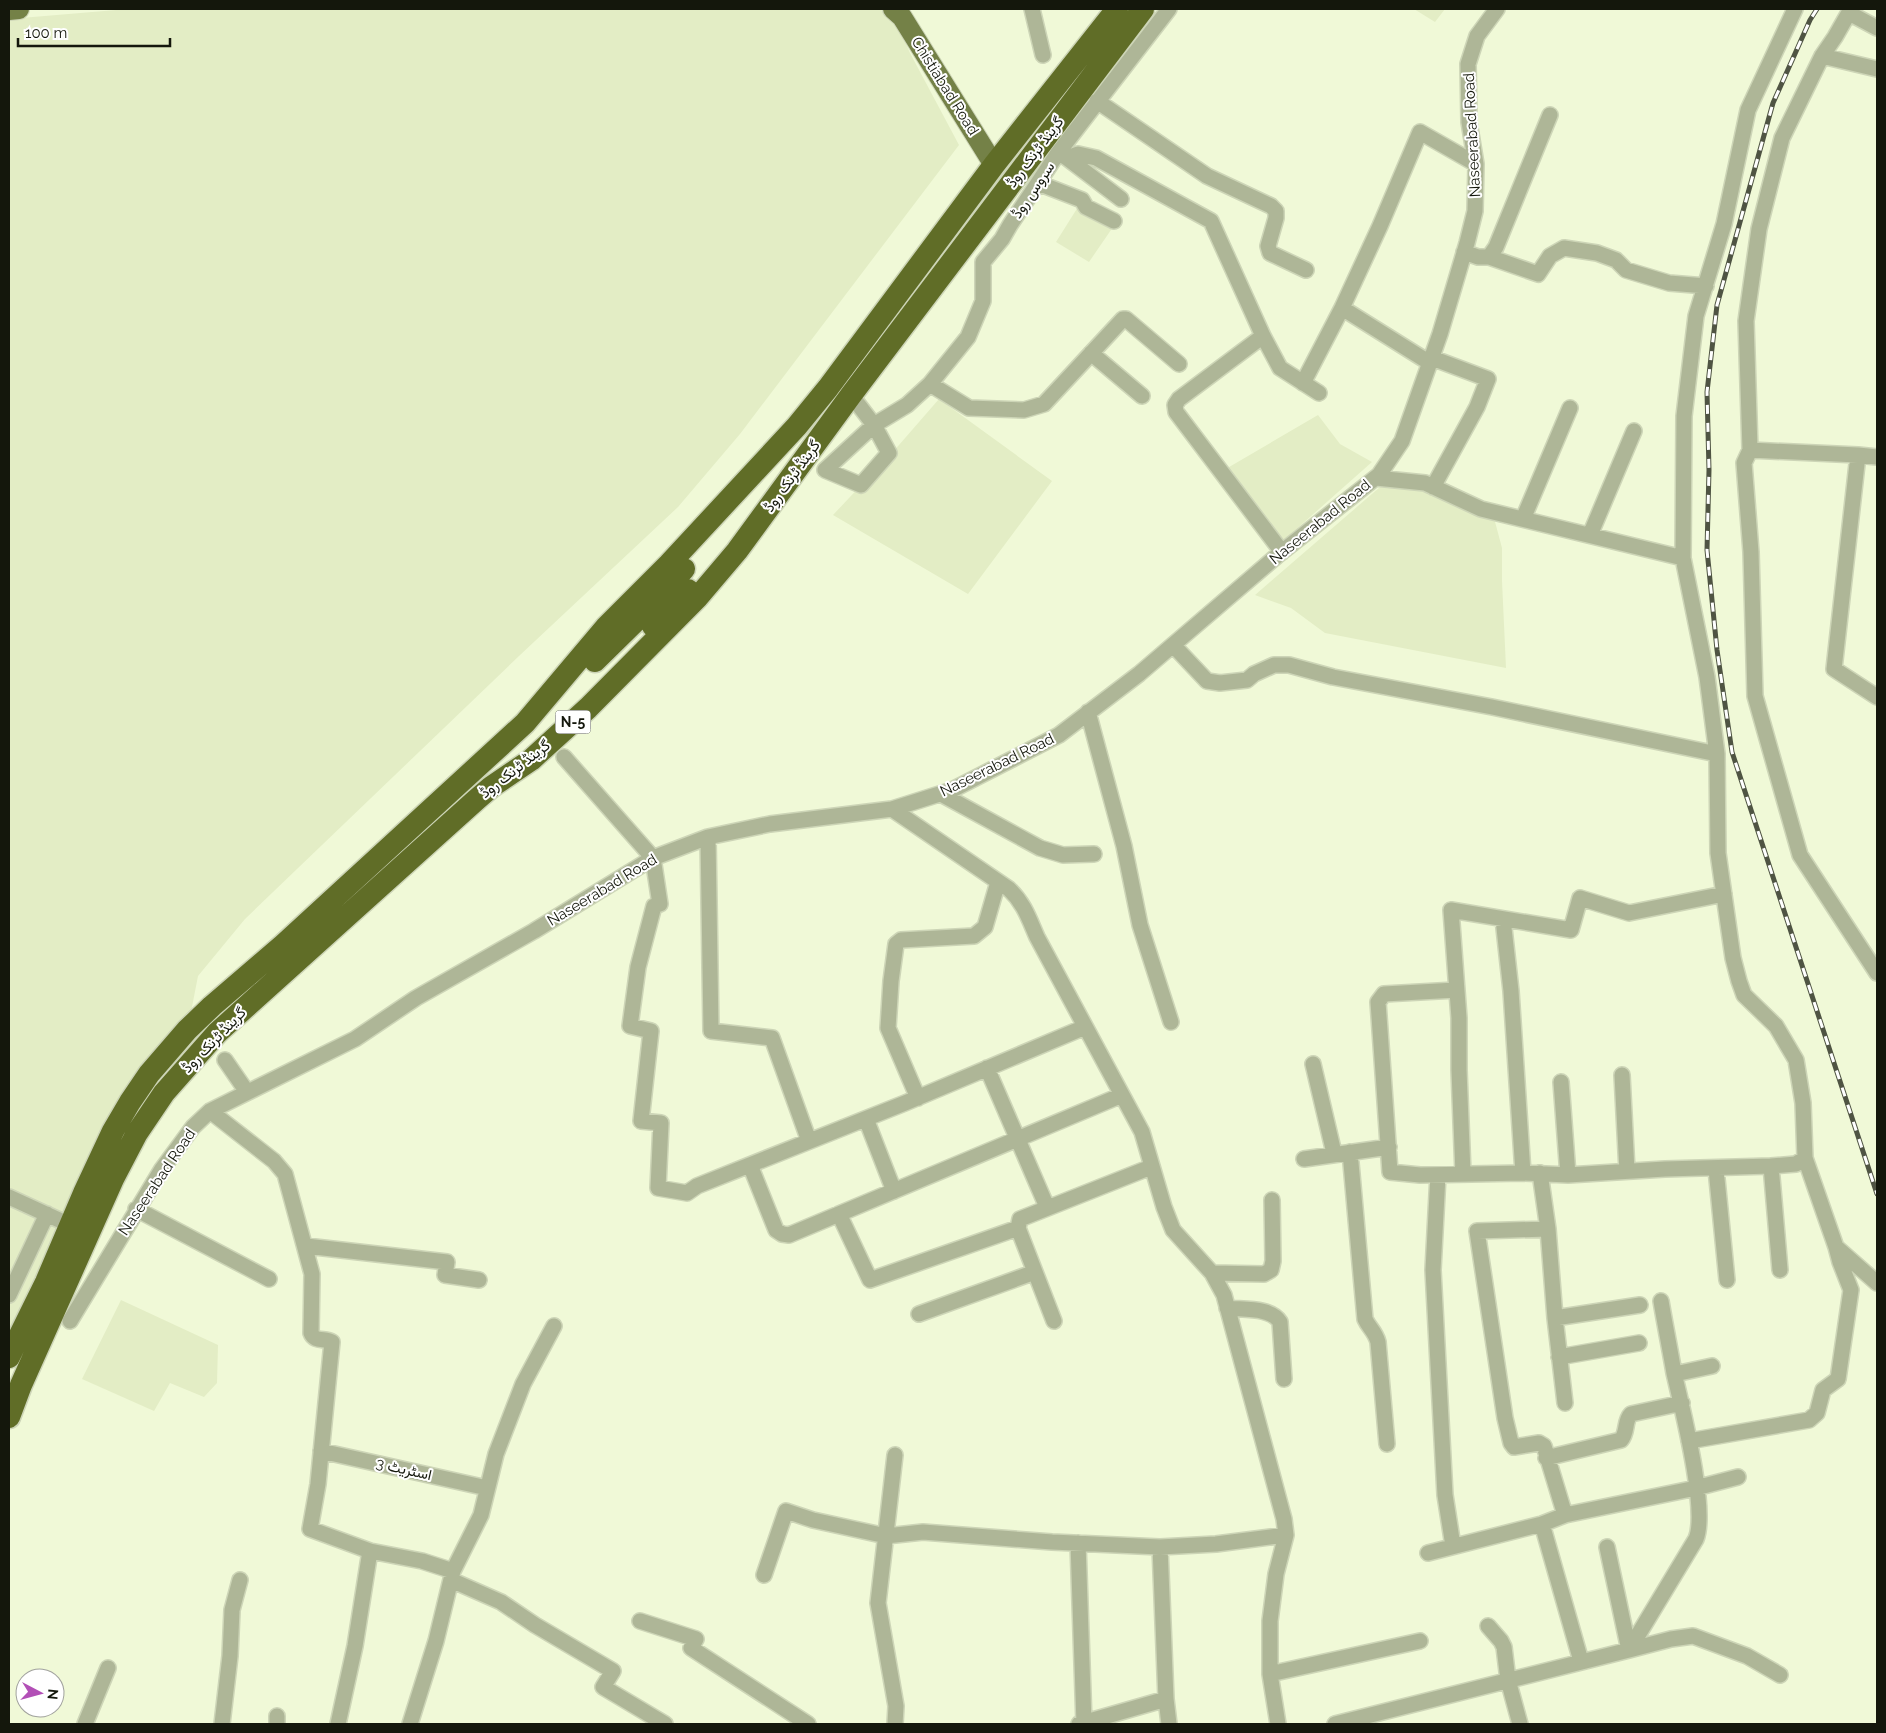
<svg xmlns="http://www.w3.org/2000/svg" width="1886" height="1733" font-family="Raleway,Vazirmatn,sans-serif">
	<style>
		.built { fill: #e3edc5 }
		.lines { fill: none; stroke-linecap: round; stroke-linejoin: round }
		.minor-casing { stroke: #cdd5b7; stroke-width: 18 }
		.major-casing { stroke: #cdd5b7; stroke-width: 22 }
		.highway-casing { stroke: #cdd5b7; stroke-width: 25 }
		.minor { stroke: #aeb697; stroke-width: 15 }
		.major { stroke: #748147; stroke-width: 20 }
		.highway { stroke: #606d27; stroke-width: 22 }
		.rail-casing { stroke: #4f5443; stroke-width: 5 }
		.rail { stroke: #fff; stroke-width: 3; stroke-dasharray: 9; stroke-linecap: butt }
		.labels { text-anchor: middle; dominant-baseline: central; stroke-width: 4; stroke-linejoin: round; paint-order: stroke }
		.shield { fill: #fff; stroke: #5a5d55; stroke-width: 1 }
		.shield-label { font-size: 14px; font-weight: bold; fill: #14170c }
		.street-label { font-size: 15px; fill: #14170c; stroke: #fff }
	</style>
	<rect width="100%" height="100%" fill="#f0f9d7"/>
	<path class="built" d="M128,9H883L899,28L910,53L959,145L740,434L678,507L519,656L245,919L198,976L191,1012L177,1023L137,1070L70,1200L9,1335V19Z
		M1414,9H1445L1435,22Z
		M1078,207L1113,227L1089,262L1056,242Z
		M939,399L1052,481L968,594L833,515L899,445Z
		M1318,415L1340,444L1372,462L1284,540L1224,470Z
		M1380,487L1423,490L1494,518L1502,548V581L1506,668L1325,633L1291,608L1255,595Z
		M121,1300L218,1345L217,1383L204,1397L170,1383L154,1411L82,1379Z"/>
	<g class="lines">
		<defs>
			<path id="minor" d="M1032,9L1043,55
				M1795,9L1748,110L1724,224L1696,316L1684,416L1683,558L1707,677L1717,754L1718,853L1733,958L1739,981L1744,995L1776,1026L1796,1060L1803,1103L1805,1158L1836,1247L1877,1283
				M1851,9L1835,37L1822,56L1782,138L1759,229L1746,321L1750,450L1744,463L1751,552L1755,696L1800,855L1877,973
				M1849,13L1877,28
				M1822,56L1877,69
				M1097,101L1207,176L1271,206L1276,211V218L1268,246L1270,253L1306,270
				M1058,153L1067,158L1078,154L1096,158L1211,221L1263,336L1280,368L1319,393
				M1067,158L1121,199
				M1038,183L1082,200L1086,207L1114,221
				M1464,252L1478,257H1489L1496,247L1550,115
				M1489,257L1538,274L1550,256L1564,248L1597,253L1616,260L1626,270L1669,283L1706,286
				M1342,308L1430,363
				M1263,336L1179,399L1175,405L1176,412L1282,552
				M1091,353L1142,396
				M1432,358L1488,379L1477,407L1433,487
				M1303,383L1342,308L1380,226L1420,132L1476,164
				M930,384L969,408L1024,410L1044,404L1123,319H1126L1179,364
				M851,395L874,425L889,453L861,485L825,470L874,425L907,405L930,384L968,337L983,301V262L1002,239L1010,225L1058,153L1169,9
				M1750,450L1858,455L1834,669L1877,697
				M1858,455L1877,457
				M1376,478L1425,483L1481,509L1683,558
				M1523,519L1570,408
				M1590,535L1634,431
				M1173,645L1207,681L1220,683L1247,680L1254,674L1274,665H1289L1333,677L1492,707L1717,754
				M1088,712L1124,846L1140,925L1171,1022
				M564,757L653,858L660,904L654,906L638,967L630,1026L651,1031L641,1121L661,1123L658,1188L687,1193L697,1186L905,1103L1085,1027
				M941,794L1040,848L1063,855L1094,854
				M892,809L1009,889C1024,903 1029,919 1037,937L1142,1132L1164,1207L1173,1230L1212,1273L1224,1295L1284,1519L1286,1535L1276,1574L1270,1621V1674L1278,1724
				M708,837L711,1031L772,1038L809,1141
				M1503,919L1511,991L1523,1173
				M1456,990L1384,994L1378,1002L1390,1172L1420,1175L1523,1173L1568,1175L1665,1169L1771,1166L1796,1164L1805,1158
				M225,1060L247,1092
				M1313,1064L1334,1153
				M987,1068L1047,1207
				M1622,1075L1627,1171
				M1561,1082L1568,1175
				M918,1098L888,1028L891,981L896,944L901,940L974,936L985,927L998,882
				M210,1111L274,1161L285,1174L312,1274L311,1333C314,1342 325,1338 332,1342L318,1484L310,1529L370,1551L355,1646L338,1724
				M866,1119L894,1191
				M1350,1152L1365,1319C1369,1328 1375,1331 1378,1342L1387,1444
				M1304,1159L1389,1147
				M750,1165L776,1230L782,1234L789,1235L1122,1095
				M1771,1166L1780,1270
				M1716,1169L1727,1280
				M1540,1173L1548,1229L1555,1318L1565,1403
				M1463,1174L1459,1070V1018L1451,910L1571,930L1580,898L1629,913L1724,894
				M1438,1175L1433,1270L1445,1495L1453,1546
				M9,1197L70,1225
				M136,1209L269,1279
				M839,1214L870,1280L1018,1228
				M1548,1229L1477,1231L1505,1418L1511,1443L1514,1447L1539,1443L1544,1446L1565,1515
				M306,1246L447,1262L445,1275L479,1280
				M1212,1273L1264,1274L1271,1270L1273,1261L1272,1200
				M9,1295L47,1214
				M1227,1308C1243,1310 1271,1307 1280,1322L1284,1379
				M919,1314L1035,1272
				M1555,1318L1640,1305
				M70,1321L162,1169L193,1127L210,1111L355,1039L416,998L534,931L653,858L708,837L770,824L892,809L952,790L1059,735L1139,674L1278,555L1379,475L1402,441L1440,334L1467,243L1475,211L1476,164L1469,122L1468,64L1477,36L1497,9
				M1054,1321L1018,1228L1020,1219L1151,1167
				M1559,1357L1639,1343
				M1675,1374L1712,1366
				M1689,1441L1809,1420L1817,1413L1823,1390L1838,1379L1851,1290L1840,1262L1836,1247
				M321,1451L487,1488
				M1546,1458L1621,1440C1628,1432 1624,1421 1631,1414L1682,1403
				M1542,1524L1581,1661
				M1078,1543L1084,1724
				M1160,1547L1166,1699L1169,1724
				M1607,1547L1629,1650L1671,1639L1693,1636L1747,1656L1780,1675
				M370,1551L422,1561L453,1571
				M1428,1553L1542,1524L1565,1515L1696,1488L1738,1477
				M764,1575L786,1511L813,1520L886,1536L923,1532L1052,1542L1160,1547L1216,1544L1286,1535
				M451,1580L501,1602L535,1625L613,1671L603,1687L665,1724
				M640,1621L696,1639L691,1648L808,1724
				M1488,1626L1501,1641L1504,1647L1508,1680L1520,1724
				M1270,1674L1420,1641
				M85,1724L108,1668
				M222,1724L230,1656L232,1610L240,1580
				M277,1724V1716
				M410,1724L436,1641L453,1571L481,1515L496,1454L523,1384L554,1326
				M895,1724L896,1706L878,1603L895,1455
				M1079,1724L1166,1699
				M1335,1724L1629,1650L1696,1539C1708,1510 1682,1408 1674,1373C1670,1349 1665,1325 1661,1301"/>
			<path id="major" d="M893,9L902,17L994,165
				M9,10L19,9"/>
			<path id="highway" d="M684,569L660,596V601L665,608H671L688,590
				M595,661L648,609C656,608 660,612 659,620L653,626
				M9,1357L46,1282L84,1193L113,1131L130,1102L149,1074L187,1030L212,1006L283,945L525,723L606,627L669,564L797,426L828,388L994,165L1117,9
				M9,1417L21,1385L113,1179L137,1133L164,1093L217,1033L476,800L491,787L531,760L588,708L698,597L737,551L851,395L1143,9"/>
		</defs>
		<use href="#minor" class="minor-casing"/>
		<use href="#major" class="major-casing"/>
		<use href="#highway" class="highway-casing"/>
		<use href="#minor" class="minor"/>
		<use href="#major" class="major"/>
		<use href="#highway" class="highway"/>
		<defs>
			<path id="rail" d="M1817,9L1810,20L1773,103L1717,305L1707,392L1709,470L1707,550L1717,650L1732,752L1877,1194"/>
		</defs>
		<use href="#rail" class="rail-casing"/>
		<use href="#rail" class="rail"/>
	</g>
	<g class="labels">
		<rect class="shield" x="555.5" y="710.5" width="35" height="23" rx="4"/>
		<g class="shield-label">
			<text x="573" y="722">N-5</text>
		</g>
		<g class="street-label">
			<text transform="translate(945 86) rotate(58)">Chistiabad Road</text>
			<text transform="translate(1472 135) rotate(-93)">Naseerabad Road</text>
			<text transform="translate(1035 152) rotate(-53)">گرینڈ ٹرنک روڈ</text>
			<text transform="translate(1033 190) rotate(-56)">سروس روڈ</text>
			<text transform="translate(792 476) rotate(-54)">گرینڈ ٹرنک روڈ</text>
			<text transform="translate(1320 522) rotate(-39)">Naseerabad Road</text>
			<text transform="translate(997 765) rotate(-26)">Naseerabad Road</text>
			<text transform="translate(515 769) rotate(-38)">گرینڈ ٹرنک روڈ</text>
			<text transform="translate(602 890) rotate(-31)">Naseerabad Road</text>
			<text transform="translate(214 1040) rotate(-46)">گرینڈ ٹرنک روڈ</text>
			<text transform="translate(157 1182) rotate(-56)">Naseerabad Road</text>
			<text transform="translate(404 1469) rotate(13)">اسٹریٹ 3</text>
		</g>
	</g>
	<rect width="1886" height="1733" fill="none" stroke="#14170c" stroke-width="20"/>
	<g transform="translate(40 1693) rotate(96)"><circle r="24" fill="#ffffff" stroke="#a1a29e"/>
	<path d="M0-4L9 19L0 12L-9 19Z" fill="#b24fb6"/>
	<text y="-8" font-size="14" font-weight="bold" text-anchor="middle" fill="#14170c">N</text>
	</g>
	<path d="M18 38v8h152v-8" fill="none" stroke="#14170c" stroke-width="2.5"/>
	<text x="25" y="38" font-size="15" fill="#14170c" stroke="#ffffff" stroke-width="4" paint-order="stroke">100 m</text>
</svg>
